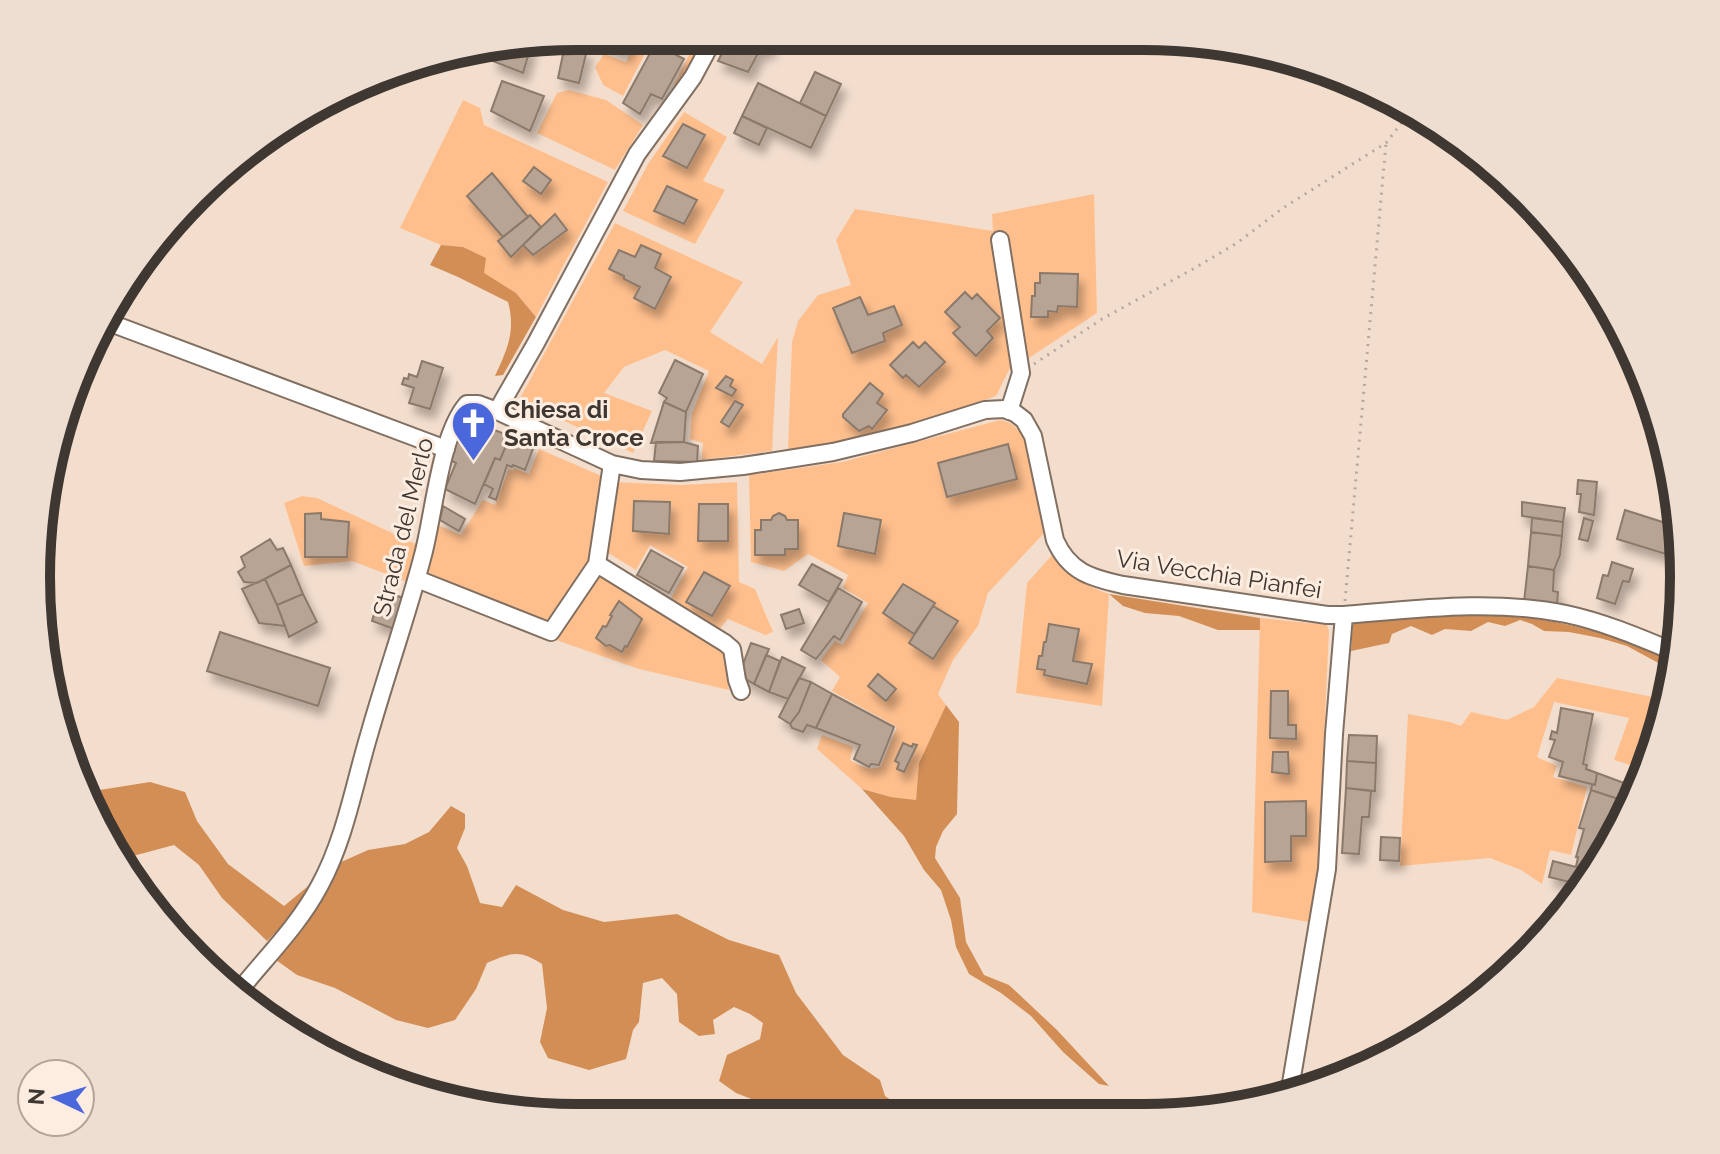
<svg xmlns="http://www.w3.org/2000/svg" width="1720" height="1154" font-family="Raleway,sans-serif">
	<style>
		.green { fill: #ffbf8d }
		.forest { fill: #d38e56 }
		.building { fill: #b7a495; stroke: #8b796b; stroke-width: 2; filter: url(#shadow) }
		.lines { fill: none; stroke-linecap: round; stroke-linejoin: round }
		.minor-casing { stroke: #816f61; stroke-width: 20 }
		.path { stroke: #b8a79a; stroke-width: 3; stroke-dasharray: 2 6; stroke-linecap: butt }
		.minor { stroke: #fff; stroke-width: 16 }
		.labels { text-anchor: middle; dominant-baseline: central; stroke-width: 6; stroke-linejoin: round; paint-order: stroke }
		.poi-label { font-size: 24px; font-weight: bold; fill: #3f3731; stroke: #fdece0; text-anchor: start }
		.street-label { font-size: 24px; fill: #3f3731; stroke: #fdece0 }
		.rim { fill: none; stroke: #3f3731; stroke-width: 10 }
	</style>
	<defs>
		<filter id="shadow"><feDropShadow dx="5" dy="9" stdDeviation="4" flood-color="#0004"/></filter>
	</defs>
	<rect width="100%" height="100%" fill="#f3dece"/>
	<path class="green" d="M638,37L706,38L699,53L677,89L674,85L689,55L653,38L623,96L603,85L595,67L604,54L626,62Z
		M569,90L606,100L643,125L615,170L537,133L557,93Z
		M463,100L480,108L484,125L608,182L536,317L516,293L483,273L463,247L441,245L400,228Z
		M684,112L727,137L703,181L725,190L695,244L623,211L648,164Z
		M1094,194L1097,313L1023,362L1004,235L994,232L1013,362L996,396C929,421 859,441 788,450L792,342L798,321L818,295L851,285L836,240L855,209L993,231L992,214Z
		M615,223L743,282L710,332L762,364L778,337L772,451L702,460L703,443L690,439L692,413L709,371L665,350L624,367L604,393L652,411L633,453L519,400Z
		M1000,420C1016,423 1022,433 1028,448L1046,531L988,593L978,626L953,660L938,694L946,705L919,763L916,800L891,797L862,789L817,749L822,735L853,747L850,760C861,766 870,772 881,766L897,727L832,691L840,677L821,660L835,641L843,645L868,603L843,588L848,575L808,554L784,571L751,562L749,475L842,462Z
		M539,449L604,477L591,562L550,627L427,578L438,525L461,535L483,500L495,505L509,469L513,471L514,468L529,474Z
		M613,482L681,485L737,482L739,582L755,589L773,632L765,635L728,619L717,632L669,602L688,567L650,545L636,570L605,551Z
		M302,496L317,498L418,545L407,582L352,561L304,566L284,503Z
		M1053,554C1069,578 1083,584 1109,594L1102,706L1016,693L1027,583Z
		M598,571L723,649L725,656L729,690L639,669L553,639Z
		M1260,618L1327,625L1329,631L1318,867L1309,922L1252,912Z
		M1557,678L1668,700L1646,770L1614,760L1629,718L1554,702L1537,757L1557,766L1553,777L1587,787L1571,855L1550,850L1542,884L1521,870L1490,858L1400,866L1408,714L1450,722L1461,726L1471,712L1507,720L1534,707Z"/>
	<path class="forest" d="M441,245L463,247L486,258L484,273L516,293L536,317L503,375L495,376C507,350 516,331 508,302L458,277L430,265Z
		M1109,594L1260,618V630H1218L1179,616L1145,613L1123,606Z
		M1474,612C1545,617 1612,630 1676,663L1675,672L1627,646L1600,638L1569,632L1544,631L1532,624L1520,620L1505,626L1488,622L1471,631L1445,629L1432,635L1411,626L1392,634L1389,643L1351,651L1353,623L1432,614Z
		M946,705L959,722L957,814L943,831L936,847L935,858L960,898L966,942L984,975L1009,985L1057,1030L1109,1086L1099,1084L1063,1052L1031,1016L1001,993L969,974L956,947L951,920L941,890L924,870L904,836L862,789L891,797L916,800L919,763Z
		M150,782L185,792L197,821L228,864L284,906L318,878L282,926L267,941L222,898L199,865L174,845L118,860L108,847L87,792Z
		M451,806L465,814V828L457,848L467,866L480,903L502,907L516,885L563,910L604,922L677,914L729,940L779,955L796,993L843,1055L880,1080L885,1096L912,1114L775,1112L769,1106L736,1093L719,1081L727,1055L760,1039L763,1023L750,1014L734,1007L713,1020L715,1034L699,1036L679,1022L677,994L662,978L643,983L639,1022L633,1030L626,1059L589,1070L548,1058L540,1042L547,1008L542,964C519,949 510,953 487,963L476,989L455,1020L428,1028L396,1020L335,988L297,975L276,960L326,892L339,863L368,850L405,844L429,832Z"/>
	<path class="building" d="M594,36L632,37L634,38L626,54L592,40Z
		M730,38L772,39L768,51L761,48L748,72L718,61Z
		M655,44L684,59L662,99L651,94L640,114L623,103Z
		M525,45L531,46L523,73L493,61L495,49Z
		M565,45L587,50L579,83L558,78Z
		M815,72L841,84L826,116L800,103Z
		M502,81L544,96L530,131L491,111Z
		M758,83L826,116L811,148L742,116Z
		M742,116L767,128L759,145L734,133Z
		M683,124L705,135L687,168L663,156Z
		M534,167L551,180L541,194L523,181Z
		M492,173L528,217L503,237L467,196Z
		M667,186L697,200L684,224L654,211Z
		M555,214L567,230L533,255L523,245Z
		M530,215L541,227L511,257L498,241Z
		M641,245L661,254L655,268L671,277L655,309L634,298L640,287L624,279V276L609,269L619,250L635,257Z
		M1040,273L1078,274L1077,307L1058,306L1057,312L1048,311V317H1031L1032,296H1035V283H1040Z
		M965,292L972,299L977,294L1000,318L987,331L993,338L976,356L953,333L960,327L945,312Z
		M860,297L868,315L894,306L902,325L883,333L885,341L852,353L833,308Z
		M913,342L919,348L925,342L945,362L919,387L906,375L903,378L890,365Z
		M675,360L703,374L686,412L664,402L667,398L659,393Z
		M422,361L443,368L430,409L409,403L414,388L402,384L404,378L408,379L409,374L417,377Z
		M726,376L733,380L730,386L736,390L732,396L716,388Z
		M870,383L883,394L877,403L887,410L872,429L869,426L859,431L843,417V414Z
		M735,401L743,405L729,427L721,422Z
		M664,402L686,412L684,442L651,443Z
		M464,418L510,436L500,460L495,458L475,504L445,489L456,463L448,459Z
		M510,436L534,446L525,470L513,465L512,467L507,465L496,500L489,497L493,489L484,484L495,458L500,460Z
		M656,442H684L698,446L697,462L654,461Z
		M1008,444L1017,479L947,497L938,463Z
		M1578,480L1597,482L1594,515L1579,512L1581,494H1577Z
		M634,501L670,502L669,534L633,531Z
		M1522,502L1565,508L1563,522L1522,516Z
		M699,504H728V541H698Z
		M443,506L465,519L459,531L440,520Z
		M1625,510L1678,527L1669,555L1617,539Z
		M321,513V519L349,522L347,557H305V514Z
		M779,513L785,516L787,520H798V549H785V555H755V530H761V520H771L773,516Z
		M844,513L881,520L875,554L838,546Z
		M1532,518L1563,522L1562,536L1531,532Z
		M1584,518L1593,521L1588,541L1579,539Z
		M1531,532L1562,536L1560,555L1554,570L1528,566Z
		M270,539L277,550L283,548L291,565L257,583L244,582L238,572L245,567L241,557Z
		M651,550L683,568L669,593L637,575Z
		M1612,562L1633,569L1629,582L1623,581L1615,604L1597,598L1603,575L1608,576Z
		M812,564L842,580L829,602L799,585Z
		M291,565L303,594L277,605L265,579Z
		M1528,566L1554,570L1553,591L1558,592L1557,605L1524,602Z
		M704,572L730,586L712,616L686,602Z
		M265,579L277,605L285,626L259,623L242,589Z
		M903,584L935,603L914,634L883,613Z
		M838,588L862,602L840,640L834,636L816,659L801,650Z
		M381,591L404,598L394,629L372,621Z
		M303,594L317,622L289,637L277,605Z
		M619,601L642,619L627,647L625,646L622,652L610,645L606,646L596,638L603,626L606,627L612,616L610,615Z
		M933,606L958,621L933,659L909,643Z
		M799,609L804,623L786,629L781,615Z
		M1049,624L1079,629L1073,661L1092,664L1087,684L1044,675L1045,670L1037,669L1039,656H1042L1044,642H1046Z
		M220,632L330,668L318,706L207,671Z
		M751,643L769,649L754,684L739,675Z
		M766,655L780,661L769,692L754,684Z
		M782,657L805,668L788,699L769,692Z
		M878,674L896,689L886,701L868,686Z
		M799,678L811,682L799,712L790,724L779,717Z
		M811,682L832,694L816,728L807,725L803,732L792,728L790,724L799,712Z
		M1271,691H1288V725H1296V739L1270,738Z
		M832,694L894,727L879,765L871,764L869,767L854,759L860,745L816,728Z
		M1561,708L1593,714L1583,764L1587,765L1586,769L1597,773L1595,785L1559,776L1563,762L1549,757L1555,740L1550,739L1552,731L1557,733Z
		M1349,735L1377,736L1376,763L1347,761Z
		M903,743L912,747L913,744L917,745L904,772L897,769L899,763L895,761Z
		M1273,752H1288L1289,774L1272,772Z
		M1347,761L1376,763L1375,791L1346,788Z
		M1597,773L1627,784L1621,800L1591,790L1592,784L1595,785Z
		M1346,788L1371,791L1369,817H1362L1359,854L1342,853Z
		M1591,790L1621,800L1614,822L1621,825L1606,853L1604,852L1595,858L1589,882L1586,886L1549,877L1553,861L1576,867L1578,857H1576L1584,829L1579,828Z
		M1306,801V836H1291V861L1265,862V802Z
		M1381,837L1400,838L1399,861L1380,860Z"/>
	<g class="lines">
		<defs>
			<path id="minor" d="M1000,240L1021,373L1009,411
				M105,321L446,449
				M497,411L612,464L641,470L680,472L743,466L833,452L912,433L985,410L1004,409L1015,413L1024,420L1033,436L1055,540C1069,572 1091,578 1123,585L1327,615H1344C1417,609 1493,599 1566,614C1604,622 1641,638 1677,653
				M612,464L597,564L725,643L732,649L737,680L741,691
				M417,579L551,632L597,564
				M239,991C266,957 299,925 320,885C345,839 354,785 369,735C386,675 407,616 423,555C434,514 440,435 467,404H478L497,411L536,343L637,154L693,77L714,38
				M1289,1095L1327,869L1334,734L1344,615"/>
		</defs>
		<use href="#minor" class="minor-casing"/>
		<path class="path" d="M1034,364L1102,319L1193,269L1237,243L1283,208L1386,143L1410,112
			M1345,601L1386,143"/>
		<use href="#minor" class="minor"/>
	</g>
	<defs>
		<symbol id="church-pin" viewBox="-11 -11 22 30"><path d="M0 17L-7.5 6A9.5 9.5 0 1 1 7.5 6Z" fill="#4a67db" stroke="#fdece0"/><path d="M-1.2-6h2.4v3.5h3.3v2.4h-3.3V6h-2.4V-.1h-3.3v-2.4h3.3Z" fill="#fff"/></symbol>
	</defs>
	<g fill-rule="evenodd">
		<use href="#church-pin" x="448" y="398" width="51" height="69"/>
	</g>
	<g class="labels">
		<g class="poi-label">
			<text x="504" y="409">Chiesa di<tspan x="504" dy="28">Santa Croce</tspan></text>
		</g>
		<g class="street-label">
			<text transform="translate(403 527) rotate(-76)">Strada del Merlo</text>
			<text transform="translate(1219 574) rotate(9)">Via Vecchia Pianfei</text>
		</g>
	</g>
	<path d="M0 0H1720V1154H0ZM577 50H1143A527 527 0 0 1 1670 577V577A527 527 0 0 1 1143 1104H577A527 527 0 0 1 50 577V577A527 527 0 0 1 577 50Z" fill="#eeded2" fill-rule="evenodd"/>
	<path class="rim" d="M577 50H1143A527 527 0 0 1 1670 577V577A527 527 0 0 1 1143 1104H577A527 527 0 0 1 50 577V577A527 527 0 0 1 577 50Z"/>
	<g transform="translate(56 1098) rotate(274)"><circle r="38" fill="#fdece0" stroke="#b1a49a" stroke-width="2"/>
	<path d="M0-6L14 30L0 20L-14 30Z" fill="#4a67db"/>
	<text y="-12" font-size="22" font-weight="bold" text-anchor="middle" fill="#3f3731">N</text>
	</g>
</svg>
